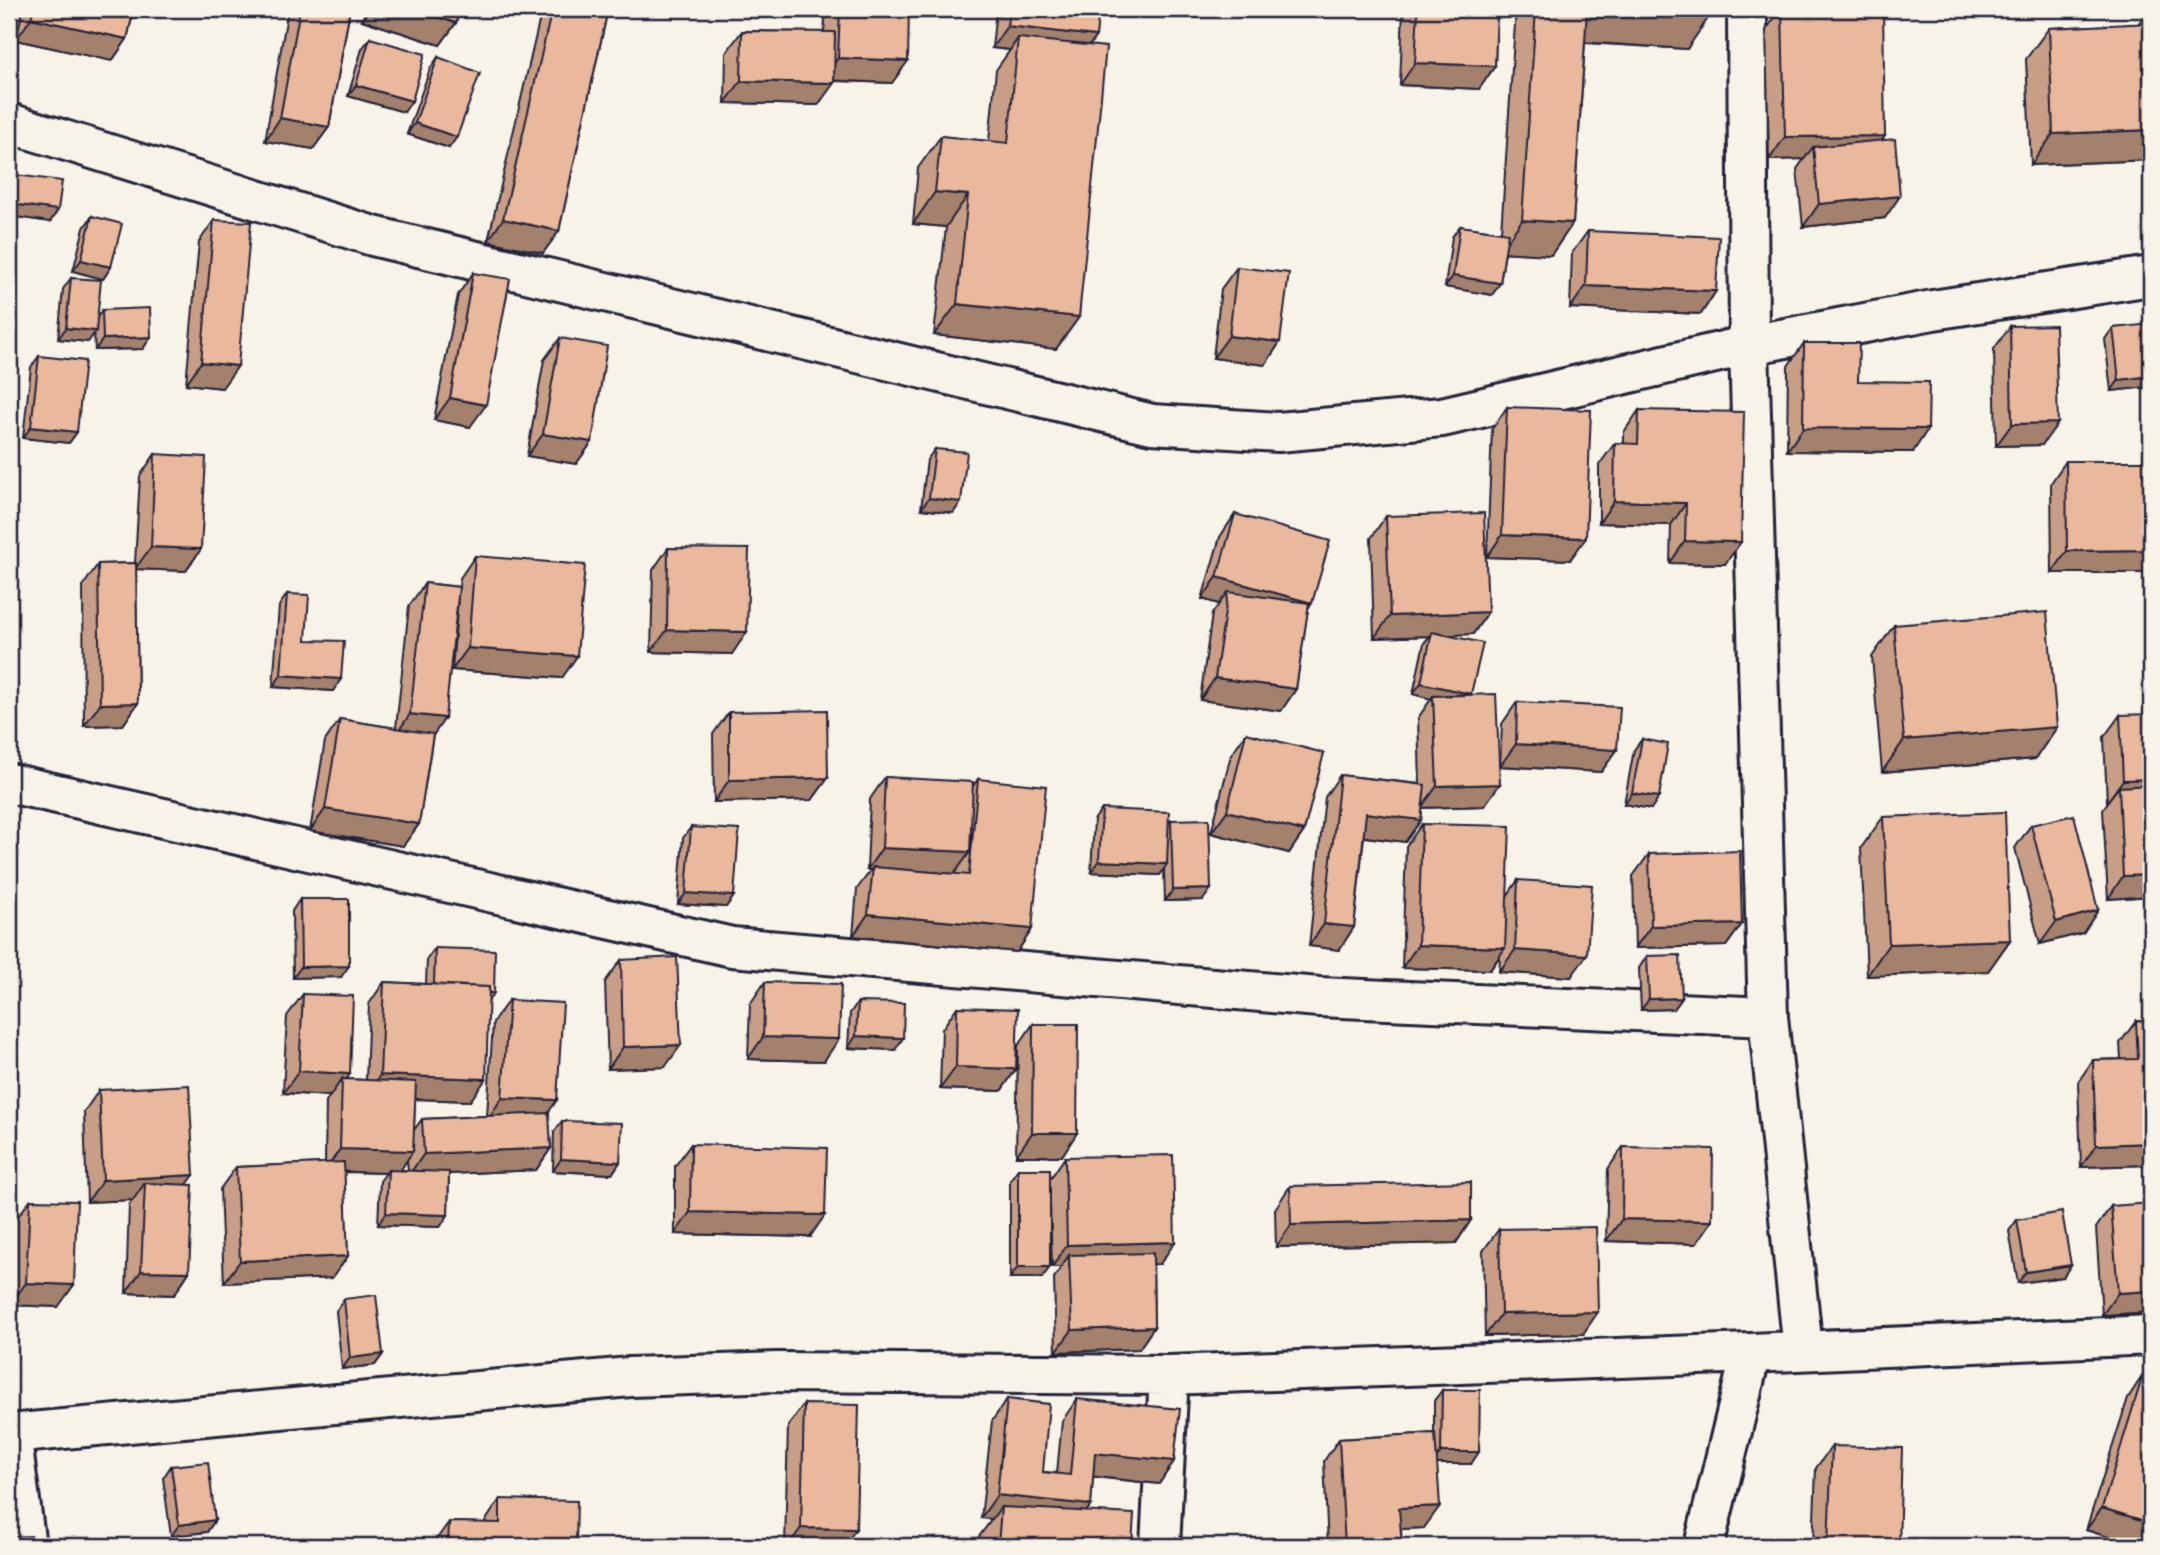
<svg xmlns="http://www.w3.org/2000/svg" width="2160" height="1555" font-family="'Indie Flower',sans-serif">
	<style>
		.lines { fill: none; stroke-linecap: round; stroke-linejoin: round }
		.minor-casing { stroke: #22223b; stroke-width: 44 }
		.minor { stroke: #f7f3e8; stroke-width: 38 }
		.wall { fill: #c99e86; stroke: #22223b; stroke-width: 2; fill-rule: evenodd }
		.shaded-wall { fill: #a4816d; stroke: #22223b; stroke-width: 2 }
		.building { fill: #eab89c; stroke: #22223b; stroke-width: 2 }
	</style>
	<rect width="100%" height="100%" fill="#f7f3e8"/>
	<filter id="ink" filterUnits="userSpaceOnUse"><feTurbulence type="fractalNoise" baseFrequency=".0143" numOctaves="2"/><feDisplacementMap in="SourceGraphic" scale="14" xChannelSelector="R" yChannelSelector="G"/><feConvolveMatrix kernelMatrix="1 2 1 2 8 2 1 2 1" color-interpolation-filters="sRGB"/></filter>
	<g filter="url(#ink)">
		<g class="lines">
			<defs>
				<path id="minor" d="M1747,9L1749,345L1768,1017L1803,1350
					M9,123L373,236L1152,424L1278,432L1442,417L1749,345L1933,310L2151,276
					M9,783L732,947L1319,997L1768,1017
					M11,1433L26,1546
					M9,1434L630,1377L777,1372L1169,1375L1751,1353L2151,1335
					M1160,1546L1169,1375
					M1704,1546L1751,1353"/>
			</defs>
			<use href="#minor" class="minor-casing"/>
			<use href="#minor" class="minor"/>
		</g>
		<path class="wall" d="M23,9H134L127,39L112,61L16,40Z
			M288,9H350L329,127L313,149L265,141Z
			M366,9H460L456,23L440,45L362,20Z
			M542,9H608L559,231L543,253L488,241Z
			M832,9H909L892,83L834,81L818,105L725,103L726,53L742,31L824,32L825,20Z
			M996,9H1099L1090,45L1079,317L1056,349L934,335L946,227L913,224L918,168L941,136L989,141L996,70L1010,50L992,48Z
			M1403,9H1497L1495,66L1479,89L1400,85Z
			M1516,9H1709L1687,49L1585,43L1573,223L1551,255L1505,252L1500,283L1492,295L1445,287L1452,237L1460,226L1501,232Z
			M1781,9H1883L1882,140L1885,218L1803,227L1797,169L1804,159L1769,160L1766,30Z
			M2149,9H2151V160L2031,165L2026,59L2049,28L2138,24Z
			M370,38L404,112L348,96L362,49Z
			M438,57L449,148L407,134L430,69Z
			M16,175L58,210L50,222L9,216V184Z
			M92,216L111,267L103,279L73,271L84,228Z
			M214,220L222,388L186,384L199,242Z
			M1588,231L1716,291L1701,314L1570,308L1572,253Z
			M1237,267L1280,342L1265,365L1213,358L1221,289Z
			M473,273L470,427L434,420L458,295Z
			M71,278L98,316L102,310L143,349L95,350L94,333L88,342L58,339L63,289Z
			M2010,326L2042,445L1996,446L1994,349Z
			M2113,328L2151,330V383L2148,387L2111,391L2105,339Z
			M560,338L592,442L576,464L527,456L544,360Z
			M1804,343L1858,381L1913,452L1787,451L1788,366Z
			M39,356L77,432L69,443L23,438L31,367Z
			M1507,407L1570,560L1487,557L1492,429Z
			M1639,410L1725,564L1670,563L1671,525L1599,523V465L1615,443H1624V432Z
			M935,449L961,502L953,513L921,509L927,460Z
			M155,454L201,549L186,571L136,569L138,703L123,725L84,726L83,586L98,564L135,563L140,476Z
			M2066,461H2151V560L2143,573H2052L2051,483Z
			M1235,514L1308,608L1296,689L1281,711L1200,700L1212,614L1219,604L1202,599L1220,537Z
			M1386,516L1488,612L1473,634L1445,635L1470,695L1484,806L1422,808L1421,820L1405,842L1364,837L1354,927L1339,950L1309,946L1325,797L1340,775L1420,784L1418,718L1431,699L1413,694L1424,643L1430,636L1374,638L1371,538Z
			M668,548L732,654L651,652L653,570Z
			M475,556L562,678L452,670L458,599L433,735L419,824L403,846L310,831L325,741L340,719L396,728L409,606L425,583L459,587L460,578Z
			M287,594L306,640L341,679L333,691L273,687L279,606Z
			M1894,625L2057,727L2035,759L1882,772L1872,657Z
			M1517,702L1617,750L1601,772L1500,766L1502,724Z
			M729,712L828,778L812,800L714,802L713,734Z
			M2120,715L2151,896L2108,899L2103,809L2108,802H2107L2104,737Z
			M1246,733L1304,831L1289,853L1211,833L1231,755Z
			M1642,739L1651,809L1624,804L1634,750Z
			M885,777L973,786L978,779L1032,929L1017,952L853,936L857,889L871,870H867L870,799Z
			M1102,809L1169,823L1171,820L1203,900L1165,901L1164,868L1160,875L1091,872L1094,820Z
			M1883,817L2010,940L1988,971L1867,976L1861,848Z
			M1422,824L1507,896L1518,880L1571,977L1499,972L1500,956L1490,970L1402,968L1406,846Z
			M2031,825L2098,910L2083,933L2040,944L2015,848Z
			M691,827L734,896L726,907L678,904L683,838Z
			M1649,854L1742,924L1726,946L1635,948L1633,876Z
			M300,899L341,977L293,978L292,911Z
			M435,948L494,993L489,1000L470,1101L415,1099L414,1130L422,1119L487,1116L493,1022L509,1000L548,1113L551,1148L536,1170L449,1174L448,1215L440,1227L378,1225L380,1181L386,1173L344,1172L348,1256L332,1278L224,1283L220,1189L236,1167L325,1163L326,1101L330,1096L283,1093L287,1016L303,994L350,1074L346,1079L366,1080L369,1004L384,982L426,984L427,959ZM407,1160L408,1170H400Z
			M1647,956L1682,998L1674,1009L1641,1010L1639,968Z
			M621,960L665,1067L608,1069L605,982Z
			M765,982L824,1061L748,1059L750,1004Z
			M858,1002L895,1050L848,1048L850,1013Z
			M957,1007L1016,1069L1001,1091L940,1089L942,1029Z
			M2136,1021L2151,1165L2081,1167L2078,1082L2093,1060L2121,1059L2120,1043Z
			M1033,1024L1062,1156H1016L1018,1046Z
			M99,1090L187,1184L189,1272L174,1295L126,1293L129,1205L133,1200L87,1202L84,1112Z
			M562,1121L620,1162L612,1174L553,1171L554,1132Z
			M691,1144L810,1237L675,1234V1166Z
			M1623,1147L1712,1221L1696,1244L1606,1241L1608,1169Z
			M1065,1157L1160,1264H1153L1154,1327L1139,1349L1056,1352L1054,1278L1061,1267H1052L1050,1202L1042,1278H1010V1180L1018,1169L1050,1179Z
			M1290,1186L1471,1220L1456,1243L1276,1247L1275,1209Z
			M30,1200L58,1307L10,1305L14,1222Z
			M2111,1206L2151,1312L2102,1315L2096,1228Z
			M2017,1220L2063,1277L2018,1283L2009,1231Z
			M1499,1229L1583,1334L1485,1336L1483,1251Z
			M344,1299L383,1354L375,1365L342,1369L336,1311Z
			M2143,1375L2151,1378V1527L2138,1546L2086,1530L2128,1398Z
			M1442,1390L1471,1464H1437L1424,1528L1401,1529L1402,1546H1328L1324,1461L1339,1439L1434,1433V1401Z
			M1007,1399L1043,1472L1057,1473L1062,1421L1077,1399L1174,1461L1159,1484L1093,1477L1091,1505L1086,1512L1132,1546H978V1538L992,1519L981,1518L992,1421Z
			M804,1404L844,1546H785L788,1426Z
			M1832,1446L1899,1546H1813L1816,1468Z
			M171,1466L215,1520L207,1532L171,1536L163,1478Z
			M500,1499L576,1546H433V1544L449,1522L484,1523Z"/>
		<path class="shaded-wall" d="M370,9H412L456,23L440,45L362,20Z
			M1587,10L1709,17L1687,49L1565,41Z
			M31,18L127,39L112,61L16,40Z
			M1007,26L1096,36L1081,58L1018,38L1010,50L992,48Z
			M838,58L908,61L892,83L823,80Z
			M1415,63L1495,66L1479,89L1400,85Z
			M741,81L834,83L818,105L725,103Z
			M356,85L412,101L404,112L348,96Z
			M280,118L329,127L313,149L265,141Z
			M415,123L457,137L449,148L407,134Z
			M2151,130V160L2031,165L2053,134Z
			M1885,136L1870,159L1813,147L1804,159L1769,160L1785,137Z
			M935,192L968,195L946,227L913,224Z
			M1900,196L1885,218L1803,227L1819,204Z
			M11,204L58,210L50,222L9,216V207Z
			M503,219L559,231L543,253L488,241Z
			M1522,220L1573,223L1551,255L1500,252Z
			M81,260L111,267L103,279L73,271Z
			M1453,276L1500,283L1492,295L1445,287Z
			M1586,286L1716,291L1701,314L1570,308Z
			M957,304L1079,317L1056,349L934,335Z
			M66,328L96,331L88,342L58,339Z
			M1229,336L1280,342L1265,365L1213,358Z
			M151,337L143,349L95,350L103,339Z
			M201,362L238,366L222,388L186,384Z
			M2151,376V383L2148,387L2111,391L2119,380Z
			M450,398L486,405L470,427L434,420Z
			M2058,423L2042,445L1996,446L2012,424Z
			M31,427L77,432L69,443L23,438Z
			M1803,428L1928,429L1913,452L1787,451Z
			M543,434L592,442L576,464L527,456Z
			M929,498L961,502L953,513L921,509Z
			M1614,501L1686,503L1671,525L1599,523Z
			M1502,535L1586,538L1570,560L1487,557Z
			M1685,541L1741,542L1725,564L1670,563Z
			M151,547L201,549L186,571L135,569Z
			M2151,550V560L2143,573H2052L2067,551Z
			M1217,577L1312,603L1296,625L1228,592L1219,604L1202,599Z
			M1488,612L1473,634L1431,636L1432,632L1430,636L1374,638L1390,616Z
			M667,630L747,632L732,654L651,652Z
			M468,648L577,656L562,678L452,670Z
			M281,675L341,679L333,691L273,687Z
			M1215,678L1296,689L1281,711L1200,700Z
			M1421,683L1471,694L1433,696L1431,699L1413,694Z
			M138,703L123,725L84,726L100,704Z
			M410,714L445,718L430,740L395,736Z
			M2057,727L2035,759L1882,772L1904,740Z
			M1516,744L1617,750L1601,772L1500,766Z
			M828,778L812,800L714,802L729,780Z
			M2151,779V800L2119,787L2107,802L2123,780Z
			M1500,784L1484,806L1421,808L1437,786Z
			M1632,793L1659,797L1651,809L1624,804Z
			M325,809L419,824L403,846L310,831Z
			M1227,811L1304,831L1289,853L1211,833Z
			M1366,813L1421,820L1405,842L1351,835Z
			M882,848L970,852L954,874L873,867L871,870H867Z
			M1099,861L1167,864L1160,875L1091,872Z
			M2151,875V896L2108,899L2123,876Z
			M1211,889L1203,900L1165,901L1173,890Z
			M686,893L734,896L726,907L678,904Z
			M2098,910L2083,933L2040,944L2056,922Z
			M868,914L1032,929L1017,952L853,936Z
			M1324,924L1354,927L1339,950L1309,946Z
			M1742,924L1726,946L1635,948L1651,926Z
			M2010,940L1988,971L1867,976L1889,944Z
			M1418,945L1505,948L1490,970L1402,968Z
			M1515,950L1587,955L1571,977L1499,972Z
			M349,966L341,977L293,978L301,967Z
			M1682,998L1674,1009L1641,1010L1649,999Z
			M856,1036L903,1038L895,1050L848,1048Z
			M763,1037L839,1039L824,1061L748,1059Z
			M681,1045L665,1067L608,1069L623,1047Z
			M956,1067L1016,1069L1001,1091L940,1089Z
			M299,1071L350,1074L342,1085V1079L330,1096L283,1093Z
			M380,1075L486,1079L470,1101L365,1097Z
			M502,1098L557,1100L541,1123L487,1120Z
			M1032,1133H1077L1062,1156H1016Z
			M2151,1143V1165L2081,1167L2096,1145Z
			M551,1148L536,1170L408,1176L424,1154Z
			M340,1149L413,1151L398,1174L388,1170L386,1173L325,1171Z
			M561,1159L620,1162L612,1174L553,1171Z
			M194,1175L178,1197L145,1183L133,1200L87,1202L103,1180Z
			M690,1212L825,1215L810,1237L675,1234Z
			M386,1213L448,1215L440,1227L378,1225Z
			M1622,1219L1712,1221L1696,1244L1606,1241Z
			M1471,1220L1456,1243L1276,1247L1291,1225Z
			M1175,1242L1160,1264L1069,1267V1255L1061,1267H1052L1067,1245Z
			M348,1256L332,1278L224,1283L240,1261Z
			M2071,1265L2063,1277L2018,1283L2026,1272Z
			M1018,1267H1050L1042,1278H1010Z
			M141,1271L189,1272L174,1295L126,1293Z
			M26,1283L74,1285L58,1307L10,1305Z
			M2151,1291V1312L2102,1315L2118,1293Z
			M1598,1312L1583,1334L1485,1336L1501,1314Z
			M1154,1327L1139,1349L1056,1352L1072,1330Z
			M383,1354L375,1365L342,1369L350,1358Z
			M1441,1452H1479L1471,1464H1433Z
			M1095,1453L1174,1461L1159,1484L1080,1475Z
			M997,1495L1091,1505L1075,1527L1001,1507L992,1519L981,1518Z
			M1440,1506L1424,1528L1384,1530L1399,1508Z
			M2102,1508L2151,1523V1527L2138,1546L2086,1530Z
			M215,1520L207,1532L171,1536L179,1525Z
			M801,1528L856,1529L844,1546H788Z
			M1828,1545L1890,1546H1827Z"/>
		<path class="building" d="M34,9H134L127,39L31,18Z
			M300,9H350L329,127L280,118Z
			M412,9H460L456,23Z
			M552,9H608L559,231L503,219Z
			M840,9H909L908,61L838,58Z
			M1009,9H1099L1096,36L1007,26Z
			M1418,9H1497L1495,66L1415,63Z
			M1536,9H1709V17L1587,10L1573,223L1522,220Z
			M1782,9H1883L1885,136L1785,137Z
			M2151,23V130L2053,134L2049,28Z
			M742,31L835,32L834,83L741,81Z
			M370,38L425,54L412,101L356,85Z
			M1018,38L1106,47L1079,317L957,304L968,195L935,192L941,136L1008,143Z
			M438,57L480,73L457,137L415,123Z
			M1895,139L1900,196L1819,204L1813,147Z
			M16,175L62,181L58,210L11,204Z
			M92,216L122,224L111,267L81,260Z
			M214,220L251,222L238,366L201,362Z
			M1460,226L1508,233L1500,283L1453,276Z
			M1588,231L1719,237L1716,291L1586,286Z
			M1237,267L1289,273L1280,342L1229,336Z
			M473,273L510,279L486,405L450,398Z
			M71,278L101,280L96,331L66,328Z
			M150,308L151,337L103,339L102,310Z
			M2151,324V376L2119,380L2113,328Z
			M2055,325L2058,423L2012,424L2010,326Z
			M560,338L607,346L592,442L543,434Z
			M1804,343H1859L1858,381L1929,382L1928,429L1803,428Z
			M39,356L85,361L77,432L31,427Z
			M1507,407L1591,410L1586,538L1502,535Z
			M1639,410L1744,412L1741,542L1685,541L1686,503L1614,501L1615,443L1638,444Z
			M935,449L967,452L961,502L929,498Z
			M155,454L206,457L201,549L151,547Z
			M2066,461H2151V550L2067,551Z
			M1484,513L1488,612L1390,616L1386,516Z
			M1235,514L1330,541L1312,603L1217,577Z
			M668,548L749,549L747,632L667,630Z
			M475,556L585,565L577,656L468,648Z
			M136,563L138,703L100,704L98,564Z
			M425,583L459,587L445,718L410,714Z
			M1228,592L1309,603L1296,689L1215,678Z
			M287,594L309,595L306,640L344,641L341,679L281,675Z
			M2047,612L2057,727L1904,740L1894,625Z
			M1432,632L1483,643L1471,694L1421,683Z
			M1496,694L1500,784L1437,786L1433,696Z
			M1517,702L1620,707L1617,750L1516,744Z
			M827,710L828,778L729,780V712Z
			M2151,714V779L2123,780L2120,715Z
			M340,719L433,734L419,824L325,809Z
			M1246,733L1324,753L1304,831L1227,811Z
			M1642,739L1668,744L1659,797L1632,793Z
			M1340,775L1425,785L1421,820L1366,813L1354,927L1324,924Z
			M885,777L973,782L970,852L882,848Z
			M978,779L1046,786L1032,929L868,914L873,867L969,875Z
			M2151,785V875L2123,876L2119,787Z
			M1102,809L1169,812L1167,864L1099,861Z
			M2005,812L2010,940L1889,944L1883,817Z
			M2074,815L2098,910L2056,922L2031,825Z
			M1209,819L1211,889L1173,890L1171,820Z
			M1422,824L1510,826L1505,948L1418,945Z
			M691,827L739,830L734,896L686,893Z
			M1740,851L1742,924L1651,926L1649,854Z
			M1518,880L1592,885L1587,955L1515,950Z
			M300,899H349V966L301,967Z
			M435,948L495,950L494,993H489V987L434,985Z
			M1680,955L1682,998L1649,999L1647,956Z
			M677,957L681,1045L623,1047L621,960Z
			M384,982L489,987L486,1079L380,1075Z
			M765,982L841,984L839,1039L763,1037Z
			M303,994L353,996L350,1074L299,1071Z
			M509,1000L563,1003L557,1100L502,1098Z
			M858,1002L904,1003L903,1038L856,1036Z
			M957,1007L1018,1009L1016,1069L956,1067Z
			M2136,1021H2151V1143L2096,1145L2093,1060L2138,1059Z
			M1033,1024H1078L1077,1133H1032Z
			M342,1079L416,1082L413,1151L340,1149Z
			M189,1085L194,1175L103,1180L99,1090Z
			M549,1113L551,1148L424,1154L422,1119Z
			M562,1121L622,1123L620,1162L561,1159Z
			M691,1144L827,1148L825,1215L690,1212Z
			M1623,1147L1713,1149L1712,1221L1622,1219Z
			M1173,1155L1175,1242L1067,1245L1065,1157Z
			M344,1162L348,1256L240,1261L236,1167Z
			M1018,1169H1050V1267H1018Z
			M388,1170L449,1172L448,1215L386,1213Z
			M1471,1182V1220L1291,1225L1290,1186Z
			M145,1183L193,1185L189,1272L141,1271Z
			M30,1200L77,1201L74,1285L26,1283Z
			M2151,1203V1291L2118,1293L2111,1206Z
			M2062,1212L2071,1265L2026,1272L2017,1220Z
			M1596,1227L1598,1312L1501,1314L1499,1229Z
			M1153,1253L1154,1327L1072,1330L1069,1255Z
			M376,1295L383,1354L350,1358L344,1299Z
			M2143,1375L2151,1378V1523L2102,1508Z
			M1442,1390H1480L1479,1452H1441Z
			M1007,1399L1049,1404L1043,1472L1070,1475L1077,1399L1180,1409L1174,1461L1095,1453L1091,1505L997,1495Z
			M804,1404L859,1405L856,1529L801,1528Z
			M1435,1433L1440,1506L1399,1508L1402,1546H1345L1339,1439Z
			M1832,1446L1902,1448L1899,1546L1828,1545Z
			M208,1462L215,1520L179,1525L171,1466Z
			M500,1499L577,1501L576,1546H448L449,1522L500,1523Z
			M1001,1507L1134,1514L1132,1546H998Z
			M31,1536V1546H9V1537Z"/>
	</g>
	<rect width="2160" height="1555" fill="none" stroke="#f7f3e8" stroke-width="35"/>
	<rect x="18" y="18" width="2125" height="1520" fill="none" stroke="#22223b" stroke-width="2.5" filter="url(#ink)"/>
</svg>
